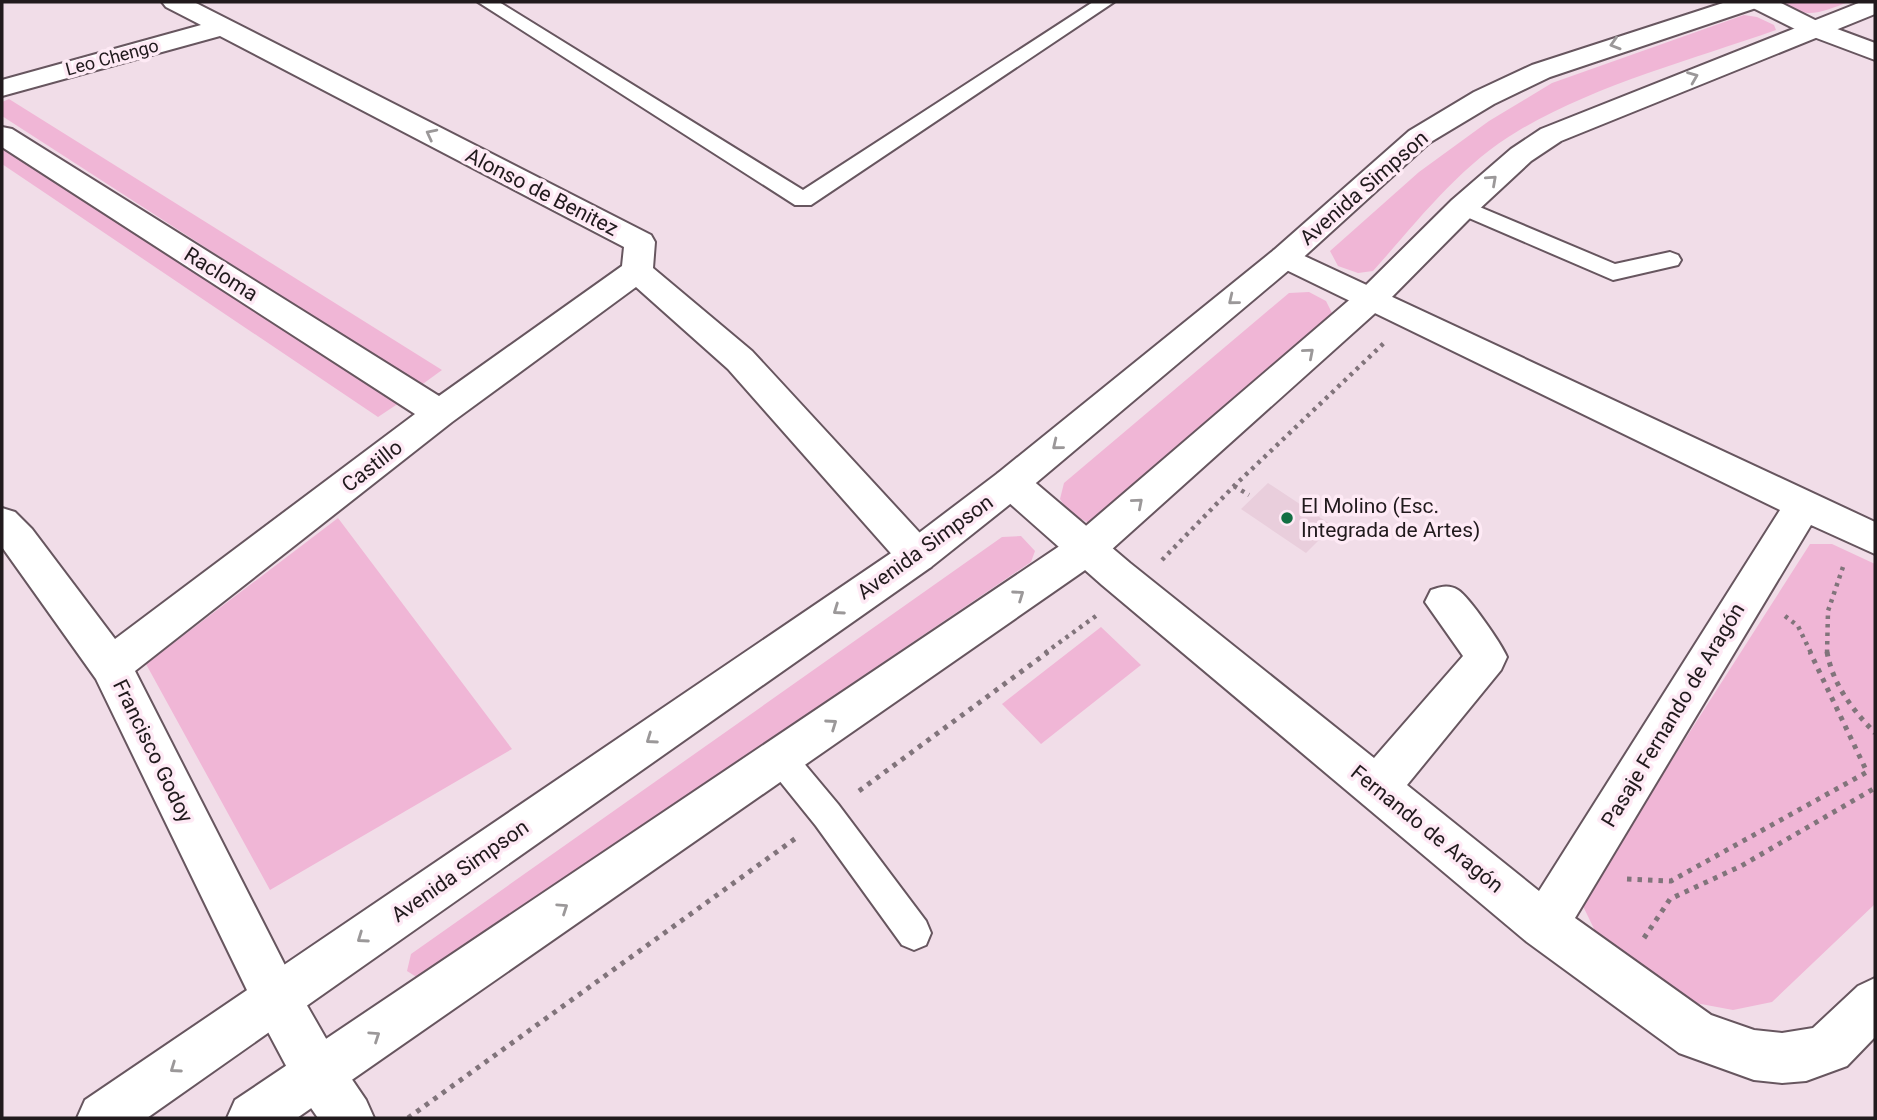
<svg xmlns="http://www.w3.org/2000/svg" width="1877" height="1120" font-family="Roboto,sans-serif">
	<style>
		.built { fill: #e9cedc }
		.green { fill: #f0b6d6 }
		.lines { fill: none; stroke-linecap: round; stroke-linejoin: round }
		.service-casing { stroke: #67565f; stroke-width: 4 }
		.minor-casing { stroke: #67565f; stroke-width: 4 }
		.secondary-casing { stroke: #67565f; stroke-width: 4 }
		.path-far1 { stroke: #81747b; stroke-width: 4.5; stroke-dasharray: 3.5 5; stroke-linecap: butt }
		.path { stroke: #81747b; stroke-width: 5; stroke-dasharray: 4.5 6; stroke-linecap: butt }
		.service { fill: #fff; fill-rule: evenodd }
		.minor { fill: #fff; fill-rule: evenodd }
		.secondary { fill: #fff; fill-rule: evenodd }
		.oneway { stroke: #9b9899 }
		.poi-dot { fill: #136f43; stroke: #feeaf5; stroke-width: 2.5 }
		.labels { text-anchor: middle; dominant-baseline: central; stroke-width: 7; stroke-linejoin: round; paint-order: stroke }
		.far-street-label { font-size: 18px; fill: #211a1d; stroke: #feeaf5 }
		.street-label { font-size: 21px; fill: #211a1d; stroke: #feeaf5 }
		.poi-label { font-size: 21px; fill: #211a1d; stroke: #feeaf5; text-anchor: start }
	</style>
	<rect width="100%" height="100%" fill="#f1dde8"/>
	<path class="built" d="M1268,483L1333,526L1306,553L1241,509Z"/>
	<path class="green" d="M1783,2H1849C1826,10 1804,22 1783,2Z
		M1744,15L1757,17L1774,25L1776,30C1691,60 1595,85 1518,131C1460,165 1417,222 1373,271L1358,273L1338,266L1330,251L1419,172L1489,121L1552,83Z
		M9,99L442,370L420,386L2,116V102Z
		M2,142L399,403L378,417L2,164Z
		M1309,292L1326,301L1332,313L1112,517L1091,524L1069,513L1060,499L1064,483L1289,293Z
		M338,518L512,749L270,890L146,664Z
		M1021,536L1035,551L1031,562L418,978L407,971L411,954L1002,537Z
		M1810,544H1832L1875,564V904L1772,1002L1733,1010L1685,1001L1598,937L1581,902Z
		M1101,627L1141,665L1041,744L1002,704Z"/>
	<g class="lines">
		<defs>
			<path id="service" d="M478,2H499L803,190L1093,2H1114L811,205H795Z
				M1463,200L1615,264L1670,252L1678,255L1681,260L1678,265L1613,280L1455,212L1452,207L1455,202Z
				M781,744L792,749L838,804L926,921L931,933L926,945L914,950L902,945L816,826L770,769L765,759L770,749Z"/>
			<path id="minor" d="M162,2H194L651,235L655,242L653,268L752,351L931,545L936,556L931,567L917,572L903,567L728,369L636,287L452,422L135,671L293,981L336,1056L366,1100L374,1118H318L300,1092L259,1015L96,679L2,547V508L15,512L32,529L115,639L415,414L2,147V127L12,129L439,396L622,266L624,247L220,36L2,96V80L201,25L166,7Z
				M1747,2H1779L1821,23L1875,43V60L1803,33L1751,7Z
				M1285,247L1875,522V554L1811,525L1575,918L1711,1015L1754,1030L1782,1033L1813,1028L1858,986L1875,978V1037L1847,1066L1806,1081L1782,1083L1754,1080L1679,1053L1527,942L1102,585L998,493L993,483L998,473L1011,469L1024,473L1130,563L1374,758L1463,656L1425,602L1431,590C1441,587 1448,584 1458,590C1469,597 1501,643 1507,657L1501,670L1407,785L1539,891L1780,510L1274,264L1269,257L1274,250Z"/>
			<path id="secondary" d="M1726,2H1763L1759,7L1550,77L1494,104L1429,143L1296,264L1024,493L931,567L147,1118H77L85,1100L903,545L998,473L1274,250L1409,131L1474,92L1532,65Z
				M1861,2H1875V14L1561,141L1531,161L1474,214L1383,306L1101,559L297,1118H227L235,1100L1073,537L1361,290L1452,200L1511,149L1541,129Z"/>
		</defs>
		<use href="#service" class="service-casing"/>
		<use href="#minor" class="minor-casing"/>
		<use href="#secondary" class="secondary-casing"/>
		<path class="path-far1" d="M1234,486L1249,495
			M1162,560L1234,486L1384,343
			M1785,616L1798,626L1811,653
			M1045,653L1100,613
			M1827,653L1828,611L1844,564"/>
		<path class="path" d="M1827,652C1833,685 1852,709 1875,733
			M859,791L1048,652
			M1627,879L1671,881L1867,772L1810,652
			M1644,938L1670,899L1741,866L1875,788
			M408,1118L796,838"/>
		<use href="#service" class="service"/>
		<use href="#minor" class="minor"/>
		<use href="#secondary" class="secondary"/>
	</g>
	<defs><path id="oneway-chevron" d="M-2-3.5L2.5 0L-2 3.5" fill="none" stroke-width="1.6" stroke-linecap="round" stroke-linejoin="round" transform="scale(1.75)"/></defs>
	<g class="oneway">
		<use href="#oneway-chevron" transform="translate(1615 44) rotate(163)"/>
		<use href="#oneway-chevron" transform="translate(1693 77) rotate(-22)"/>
		<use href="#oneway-chevron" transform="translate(431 134) rotate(-153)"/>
		<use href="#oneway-chevron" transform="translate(1492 180) rotate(-42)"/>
		<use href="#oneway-chevron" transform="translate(1233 300) rotate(141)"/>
		<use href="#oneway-chevron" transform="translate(1309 353) rotate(-41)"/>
		<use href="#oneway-chevron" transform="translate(1057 445) rotate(141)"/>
		<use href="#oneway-chevron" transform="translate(1138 503) rotate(-41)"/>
		<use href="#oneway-chevron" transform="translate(1019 595) rotate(-35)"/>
		<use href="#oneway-chevron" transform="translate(838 610) rotate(145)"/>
		<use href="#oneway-chevron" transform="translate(832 724) rotate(-35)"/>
		<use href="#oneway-chevron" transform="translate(651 739) rotate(145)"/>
		<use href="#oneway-chevron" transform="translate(563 908) rotate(-34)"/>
		<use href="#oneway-chevron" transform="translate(362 938) rotate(145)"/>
		<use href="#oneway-chevron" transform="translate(375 1036) rotate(-34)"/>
		<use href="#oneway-chevron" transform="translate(175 1068) rotate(145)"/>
	</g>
	<circle class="poi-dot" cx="1287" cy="518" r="7"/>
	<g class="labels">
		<g class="far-street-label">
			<text transform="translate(112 57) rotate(-15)">Leo Chengo</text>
		</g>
		<g class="street-label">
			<text transform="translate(1364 188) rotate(-41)">Avenida Simpson</text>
			<text transform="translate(542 192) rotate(27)">Alonso de Benitez</text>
			<text transform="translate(221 274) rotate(32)">Racloma</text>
			<text transform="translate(372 466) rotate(-38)">Castillo</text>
			<text transform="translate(925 547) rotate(-36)">Avenida Simpson</text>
			<text transform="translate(1673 715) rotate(-59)">Pasaje Fernando de Aragón</text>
			<text transform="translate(153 751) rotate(64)">Francisco Godoy</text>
			<text transform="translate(1427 829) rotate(39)">Fernando de Aragón</text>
			<text transform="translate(460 871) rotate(-35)">Avenida Simpson</text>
		</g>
		<g class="poi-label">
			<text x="1301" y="506">El Molino (Esc.<tspan x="1301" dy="24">Integrada de Artes)</tspan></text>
		</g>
	</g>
	<rect width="1877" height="1120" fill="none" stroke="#211a1d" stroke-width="7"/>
</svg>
